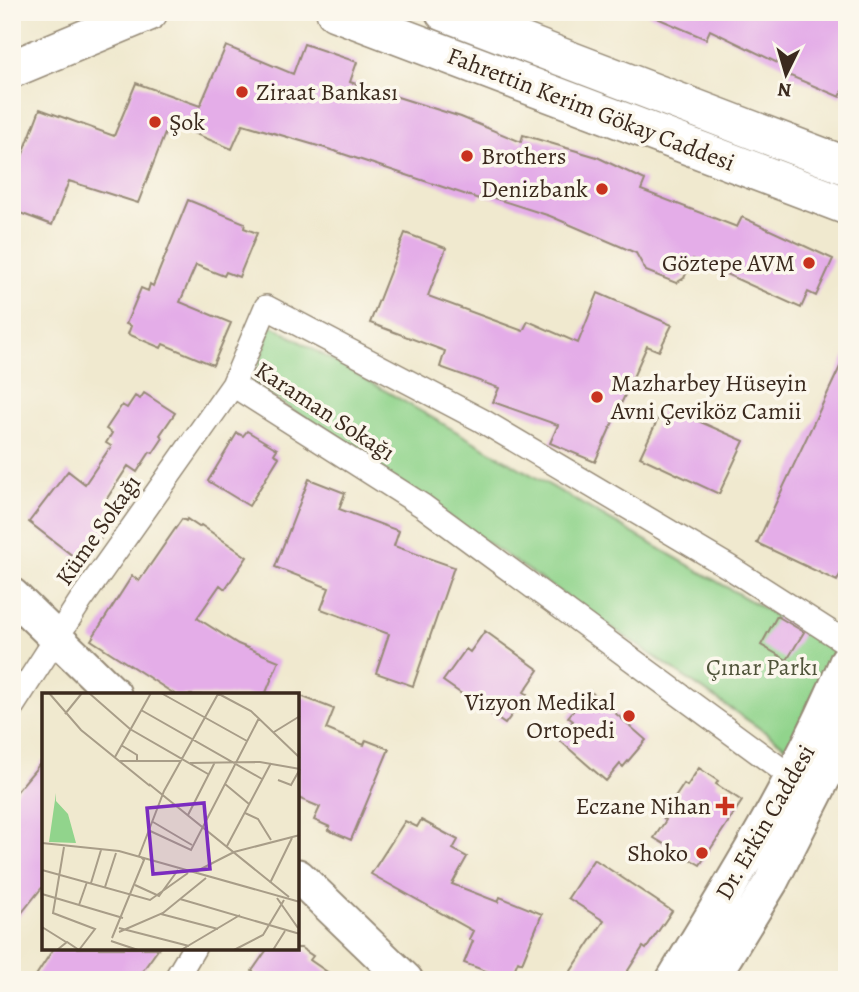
<svg xmlns="http://www.w3.org/2000/svg" width="859" height="992" font-family="Alegreya,serif">
	<style>
		.green { fill: #91d48c; stroke: #667f55; stroke-width: 2 }
		.building { fill: #e4ade8 }
		.lines { fill: none; stroke-linecap: round; stroke-linejoin: round }
		.street-casing { stroke: #968a76; stroke-width: 26 }
		.secondary-casing { stroke: #968a76; stroke-width: 37 }
		.primary-casing { stroke: #968a76; stroke-width: 40 }
		.street { stroke: #fff; stroke-width: 23 }
		.secondary { stroke: #fff; stroke-width: 33 }
		.primary { stroke: #fff; stroke-width: 37 }
		.poi-dot { fill: #c8321e; stroke: #fbf7ec; stroke-width: 2.5 }
		.labels { text-anchor: middle; dominant-baseline: central; stroke-width: 7; stroke-linejoin: round; paint-order: stroke }
		.poi-label { font-size: 24px; fill: #3b2a1e; stroke: #fbf7ec; text-anchor: end }
		.street-label { font-size: 24px; fill: #3b2a1e; stroke: #fbf7ec }
		.park-label { font-size: 24px; fill: #50543a; stroke: #fbf7ec }
		.inset-road { fill: none; stroke: #a89d88; stroke-width: 2 }
		.view { fill: #7b2cbf; fill-opacity: 0.15; stroke: #7b2cbf; stroke-width: 3.5 }
		.inset-edge { fill: none; stroke: #3b2a1e; stroke-width: 3.5 }
	</style>
	<rect width="100%" height="100%" fill="#fbf7ec"/>
	<filter id="ink" filterUnits="userSpaceOnUse"><feTurbulence type="fractalNoise" baseFrequency=".0143" numOctaves="2"/><feDisplacementMap in="SourceGraphic" scale="14" xChannelSelector="R" yChannelSelector="G"/><feConvolveMatrix kernelMatrix="1 2 1 2 8 2 1 2 1" color-interpolation-filters="sRGB"/></filter>
	<filter id="wash" filterUnits="userSpaceOnUse"><feTurbulence type="fractalNoise" baseFrequency=".00686" numOctaves="4" result="noise"/><feDisplacementMap in="SourceGraphic" scale="28" xChannelSelector="R" yChannelSelector="G"/><feGaussianBlur stdDeviation="1.57" result="paint"/><feColorMatrix in="noise" values="0 0 0 0 0 0 0 0 0 0 0 0 0 0 0 0 0 1.4 0 .05"/><feComposite in="paint" operator="in"/></filter>
	<g filter="url(#wash)">
		<rect width="100%" height="100%" fill="#f0e9cf"/>
		<path class="green" d="M271,325L836,650L787,747L253,383Z"/>
		<g id="blocks">
			<path class="building" d="M643,12H827L847,20V82L840,97L788,75L790,69L710,30L706,39Z
				M304,44L357,62L350,82L461,117L521,142L523,135L597,157L645,180L641,190L737,227L742,217L833,259L816,296L808,292L801,308L693,259L684,278L676,283L646,271L636,253L550,216L481,194L479,199L325,148L243,124L232,149L169,123L138,203L69,181L52,225L12,210V183L40,109L114,136L136,83L200,106L226,46L293,74Z
				M188,200L245,223L244,228L257,233L239,277L226,272L224,276L196,265L180,302L231,323L213,365L163,344L161,348L128,334L131,326L126,324L141,288L148,291L150,284L153,286Z
				M405,233L446,248L428,296L523,331L528,321L578,343L598,293L672,325L659,351L647,346L595,462L550,443L558,425L493,402L499,388L440,367L445,351L370,323Z
				M847,352V560L837,581L757,543Z
				M144,393L175,413L160,435L163,438L153,453L150,452L137,472L128,466L106,500L121,512L82,563L29,522L68,471L85,484L111,446L106,443L112,433L106,429L122,405L127,408L135,396L140,399Z
				M664,406L744,441L719,494L640,457Z
				M247,431L277,449L274,454L279,457L249,506L208,481L237,433L243,436Z
				M309,479L345,493L339,509L399,531L394,546L454,567L413,686L376,673L389,634L321,609L329,588L275,567Z
				M182,519L186,521L187,519L199,527L201,525L247,557L225,589L220,585L197,618L238,644L279,661L265,695H176L91,640L132,576L139,581Z
				M777,616L804,632L787,660L761,645Z
				M485,631L539,670L524,692L527,694L505,724L443,681L466,649L470,652Z
				M590,691L646,740L623,767L620,764L606,781L558,739L573,721L568,717Z
				M298,695L334,709L326,729L364,745L366,740L389,749L351,840L328,830L330,827L314,820L320,807L298,798Z
				M44,759V885L12,925V797Z
				M699,768L718,781L716,784L742,801L700,865L654,838L666,820L662,817L684,784L687,786Z
				M421,820L458,840L453,849L467,857L452,884L498,902L500,897L542,914L522,963L518,961L510,980L464,963L473,941L469,939L473,931L371,874L405,821L417,827Z
				M594,859L672,911L646,949L643,947L622,980H565L604,921L568,898Z
				M54,948H159L136,980H33Z
				M268,948H301L313,956L310,960L339,980H265L252,971Z"/>
		</g>
	</g>
	<g filter="url(#ink)">
		<use href="#blocks" fill-opacity="0" stroke="#968a76" stroke-width="2"/>
		<g class="lines">
			<defs>
				<path id="street" d="M233,385L423,506L793,778
					M12,707L81,600L233,385L266,307L481,420L729,567L847,643
					M175,980L194,948"/>
				<path id="secondary" d="M12,595L114,694
					M298,876L406,980
					M673,980C736,876 801,773 847,660
					M711,980L771,882L847,732"/>
				<path id="primary" d="M335,12L847,206
					M444,12L847,166
					M12,69L149,12"/>
			</defs>
			<use href="#street" class="street-casing"/>
			<use href="#secondary" class="secondary-casing"/>
			<use href="#primary" class="primary-casing"/>
			<use href="#street" class="street"/>
			<use href="#secondary" class="secondary"/>
			<use href="#primary" class="primary"/>
		</g>
	</g>
	<g class="poi-dot">
		<circle cx="242" cy="92" r="7"/>
		<circle cx="155" cy="122" r="7"/>
		<circle cx="467" cy="156" r="7"/>
		<circle cx="602" cy="189" r="7"/>
		<circle cx="809" cy="263" r="7"/>
		<circle cx="597" cy="397" r="7"/>
		<circle cx="629" cy="716" r="7"/>
		<path d="M721.5 795.5h7v7h7v7h-7v7h-7v-7h-7v-7h7z"/>
		<circle cx="702" cy="853" r="7"/>
	</g>
	<g class="labels">
		<g class="poi-label">
			<text x="256" y="92" text-anchor="start">Ziraat Bankası</text>
			<text x="169" y="122" text-anchor="start">Şok</text>
			<text x="481" y="156" text-anchor="start">Brothers</text>
			<text x="588" y="189">Denizbank</text>
			<text x="795" y="263">Göztepe AVM</text>
			<text x="611" y="383" text-anchor="start">Mazharbey Hüseyin<tspan x="611" dy="28">Avni Çeviköz Camii</tspan></text>
			<text x="615" y="702">Vizyon Medikal<tspan x="615" dy="28">Ortopedi</tspan></text>
			<text x="711" y="806">Eczane Nihan</text>
			<text x="688" y="853">Shoko</text>
		</g>
		<g class="street-label">
			<text transform="translate(591 109) rotate(21)">Fahrettin Kerim Gökay Caddesi</text>
			<text transform="translate(325 411) rotate(33)">Karaman Sokağı</text>
			<text transform="translate(98 530) rotate(-55)">Küme Sokağı</text>
			<text transform="translate(765 822) rotate(-60)">Dr. Erkin Caddesi</text>
		</g>
		<g class="park-label">
			<text x="762" y="667">Çınar Parkı</text>
		</g>
	</g>
	<g transform="translate(42 693)">
		<rect width="257" height="257" fill="#f0e9cf"/>
		<path d="M14,100V108L26,121L34,150L7,149Z" fill="#91d48c"/>
		<path class="inset-road" d="M7,0L39,37L108,93M47,0L88,36L166,81M119,0L205,48M175,0L209,18L258,65M99,17L220,86M23,21L40,0M232,39L258,23M79,52L95,62V69M73,64L109,0M78,68H139M148,70L218,69L258,76M236,87L249,92L258,76M107,91L247,204M183,91L207,111M203,120L216,126L229,147M146,122L173,69M111,129L150,152M106,137L149,157L217,25M0,150L77,158L258,209M185,153L229,70M22,154L11,220L53,236L37,257M97,163L122,98L176,1M0,177L108,207L146,180M153,179L192,159L258,142M49,190L59,157M228,190L250,145M93,192L117,203L136,177M63,194L74,160M0,201L81,225M235,205L256,235M138,206L258,241M37,212L45,189M119,221L176,236M0,234L24,249M77,235L147,253M77,239L121,220L164,185M70,245L102,167L99,164M69,248L96,257M15,257L25,249L37,257M139,257L198,222M192,257L221,242L242,207M231,257L243,238"/>
		<path class="view" d="M162,110L168,176L111,181L105,115Z"/>
		<rect width="257" height="257" class="inset-edge"/>
	</g>
	<rect width="859" height="992" fill="none" stroke="#fbf7ec" stroke-width="42"/>
	<g transform="translate(786 74) rotate(185)" stroke="#fbf7ec" stroke-width="5" paint-order="stroke">
	<path d="M0-5L12 26L0 18L-12 26Z" fill="#3b2a1e"/>
	<text y="-10" font-size="19" font-weight="bold" text-anchor="middle" fill="#3b2a1e">N</text>
	</g>
</svg>
